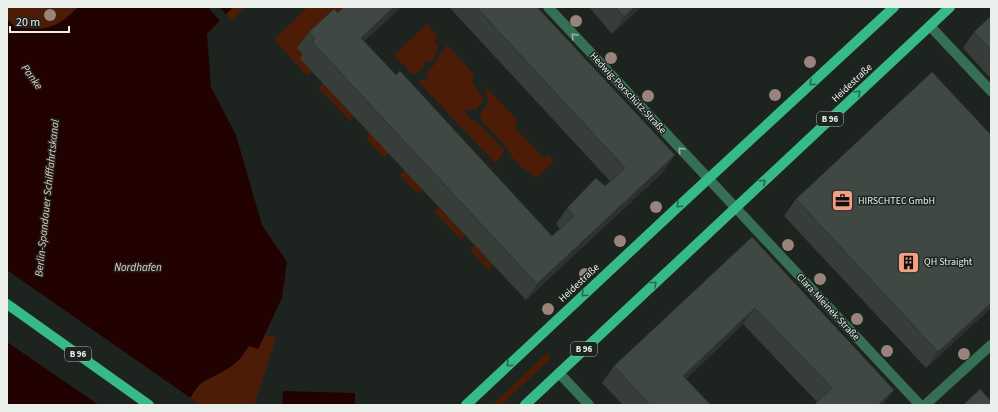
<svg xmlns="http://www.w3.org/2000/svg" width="998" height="412" font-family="'Source Sans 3',sans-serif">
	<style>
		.green { fill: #4d1c07 }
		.water { fill: #210200 }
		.pier { fill: #1d2420 }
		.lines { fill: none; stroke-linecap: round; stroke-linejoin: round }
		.lane { stroke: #366e56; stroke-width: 10 }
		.street { stroke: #366e56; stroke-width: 10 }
		.primary { stroke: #36bb88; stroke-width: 10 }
		.tree { fill: #98847a }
		.wall { fill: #373e3a }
		.shaded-wall { fill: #2d3230 }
		.building { fill: #404844; stroke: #2d3230 }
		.oneway { stroke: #99b5a8 }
		.oneway2 { stroke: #28684f }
		.labels { text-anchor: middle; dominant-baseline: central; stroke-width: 3; stroke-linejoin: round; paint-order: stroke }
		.shield { fill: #1d2420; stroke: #acb2af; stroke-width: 1 }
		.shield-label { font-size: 9px; font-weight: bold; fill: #eaefec }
		.street-label { font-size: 10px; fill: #eaefec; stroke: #1d2420 }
		.poi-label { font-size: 10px; fill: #eaefec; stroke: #1d2420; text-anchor: start }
		.water-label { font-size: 11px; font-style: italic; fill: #f4cabb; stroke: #1d2420 }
	</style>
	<rect width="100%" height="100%" fill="#1d2420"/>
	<path class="green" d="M7,7H78L60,23L44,29L15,27L7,19Z
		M233,7H246L231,21L226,14Z
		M308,7H345L300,59L312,71L307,76L274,39Z
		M427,24L438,36L435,41L438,46L433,61H425L423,69L413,75L394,55Z
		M447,45L474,74C469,82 478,91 483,98V101L476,110L465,109L469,119L476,121L504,150L500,158L495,163L418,81L428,78L427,70C436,67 436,59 441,53C443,50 445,48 447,45Z
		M323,84L354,117L350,121L319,88Z
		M485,86L517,120L515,128L545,159L549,155L553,159L552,163L537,177C527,172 512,161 509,150L482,121L480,114L488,103Z
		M370,133L389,153L384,158L366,138Z
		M404,170L423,190L418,194L400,175Z
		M438,207L465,235L461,240L434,211Z
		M474,245L493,266L488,270L470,250Z
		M265,334L276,338L254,405H200L190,398L200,383L240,359L249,346L263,340Z
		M547,353L551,358L501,405H492Z"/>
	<path class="water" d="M78,7H233L207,34L211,87L236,135L262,225L287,262L282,298L258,349L249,346C244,353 240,360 233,365C210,382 200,375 187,405H7V19L15,27C45,31 57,29 78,7Z
		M283,391L355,393V405H282Z"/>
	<path class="pier" d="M208,7H220L227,16L221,22Z
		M7,270L192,399L189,405H99L7,342Z"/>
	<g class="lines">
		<path class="lane" d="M930,26L991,91"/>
		<path class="street" d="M548,7L920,405
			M559,373L589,405
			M925,405L991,345"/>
		<path class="primary" d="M7,304L149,405
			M466,405L680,205L894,7
			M525,405L950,7"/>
	</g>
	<g class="tree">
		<circle cx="50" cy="15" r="6"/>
		<circle cx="576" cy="21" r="6"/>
		<circle cx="611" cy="58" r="6"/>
		<circle cx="810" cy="62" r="6"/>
		<circle cx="775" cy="95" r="6"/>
		<circle cx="648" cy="96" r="6"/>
		<circle cx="656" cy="207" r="6"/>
		<circle cx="620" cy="241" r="6"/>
		<circle cx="788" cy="245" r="6"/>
		<circle cx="585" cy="274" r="6"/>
		<circle cx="820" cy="279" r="6"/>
		<circle cx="548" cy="309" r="6"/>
		<circle cx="857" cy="319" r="6"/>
		<circle cx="887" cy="351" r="6"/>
		<circle cx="964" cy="354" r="6"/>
	</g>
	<path class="wall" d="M449,7H537L663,172L526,300L300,59L303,54L297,48L309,32L338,13L398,10L364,41L396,75L552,236L560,229L556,224L567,208L605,186L610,181Z
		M589,7H641L612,34Z
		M991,16V79L963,48L974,32Z
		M796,199L991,308L926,368L784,216Z
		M752,237L894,390L817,402L743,324L686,379L711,405H623L602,383L614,366Z"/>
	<path class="shaded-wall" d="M394,7H399L398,10L350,54L361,38Z
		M635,7H641L612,34L624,17Z
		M675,155L663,172L526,300L537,284Z
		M991,303V308L926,368L938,352Z
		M755,308L743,324L672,393L683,376Z
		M894,390L883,405H878Z"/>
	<path class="building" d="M344,7H394L361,38L396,75L400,71L552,236L574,216L567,208L596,178L605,186L625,168L476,7H537L675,155L537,284L312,42L315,39L309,32L334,9L338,13Z
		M615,7H635L624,17Z
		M991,16V50L974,32Z
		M932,72L991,135V303L938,352L796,199Z
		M752,237L894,390L878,405H814L832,388L755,308L683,376L711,405H650L614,366Z
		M980,389L991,401V405H963Z"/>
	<defs><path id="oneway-chevron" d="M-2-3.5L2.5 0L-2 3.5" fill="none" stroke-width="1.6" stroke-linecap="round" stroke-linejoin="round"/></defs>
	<g class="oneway">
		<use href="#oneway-chevron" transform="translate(574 36) rotate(-133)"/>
		<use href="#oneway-chevron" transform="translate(681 150) rotate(-133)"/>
	</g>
	<g class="oneway2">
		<use href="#oneway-chevron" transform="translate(812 83) rotate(137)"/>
		<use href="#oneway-chevron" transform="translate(858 93) rotate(-43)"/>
		<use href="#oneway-chevron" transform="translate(763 182) rotate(-43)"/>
		<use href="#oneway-chevron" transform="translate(679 205) rotate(137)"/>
		<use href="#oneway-chevron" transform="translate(654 284) rotate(-43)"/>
		<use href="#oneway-chevron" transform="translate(584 294) rotate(137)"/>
		<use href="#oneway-chevron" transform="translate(509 364) rotate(137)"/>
	</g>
	<defs>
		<symbol id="office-square" viewBox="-11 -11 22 22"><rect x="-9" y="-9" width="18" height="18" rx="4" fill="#f2a081" stroke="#1d2420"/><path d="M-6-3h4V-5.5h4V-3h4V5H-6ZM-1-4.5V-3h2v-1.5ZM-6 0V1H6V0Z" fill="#111"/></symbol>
		<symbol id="building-square" viewBox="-11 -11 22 22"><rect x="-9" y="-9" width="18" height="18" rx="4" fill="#f2a081" stroke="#1d2420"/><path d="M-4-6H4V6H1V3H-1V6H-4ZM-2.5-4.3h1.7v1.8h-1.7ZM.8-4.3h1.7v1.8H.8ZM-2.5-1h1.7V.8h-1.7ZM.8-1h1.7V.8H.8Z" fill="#111"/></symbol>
	</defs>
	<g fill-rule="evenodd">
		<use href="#office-square" x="830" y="188" width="25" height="25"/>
		<use href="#building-square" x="896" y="250" width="25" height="25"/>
	</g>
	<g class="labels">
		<g class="shield">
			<rect x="817" y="112" width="26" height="14" rx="3"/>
			<rect x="571" y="342" width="26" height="14" rx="3"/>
			<rect x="65" y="347" width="26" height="14" rx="3"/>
		</g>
		<g class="shield-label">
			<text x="830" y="119">B 96</text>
			<text x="584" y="349">B 96</text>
			<text x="78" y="354">B 96</text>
		</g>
		<g class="street-label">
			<text transform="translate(852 83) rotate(-43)">Heidestraße</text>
			<text transform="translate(628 93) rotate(47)">Hedwig-Porschütz-Straße</text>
			<text transform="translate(579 283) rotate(-43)">Heidestraße</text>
			<text transform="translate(828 307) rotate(47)">Clara-Mleinek-Straße</text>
		</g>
		<g class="poi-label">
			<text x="858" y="201">HIRSCHTEC GmbH</text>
			<text x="924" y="262">QH Straight</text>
		</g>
		<g class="water-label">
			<text transform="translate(32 77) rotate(54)">Panke</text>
			<text transform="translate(47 198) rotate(-84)">Berlin-Spandauer Schifffahrtskanal</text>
			<text x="138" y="267">Nordhafen</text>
		</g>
	</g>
	<rect width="998" height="412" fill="none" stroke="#eaefec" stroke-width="16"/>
	<path d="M10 26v6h59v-6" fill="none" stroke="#eaefec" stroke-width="2"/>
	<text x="16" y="26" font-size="12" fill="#eaefec" stroke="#1d2420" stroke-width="3" paint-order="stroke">20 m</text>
</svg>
